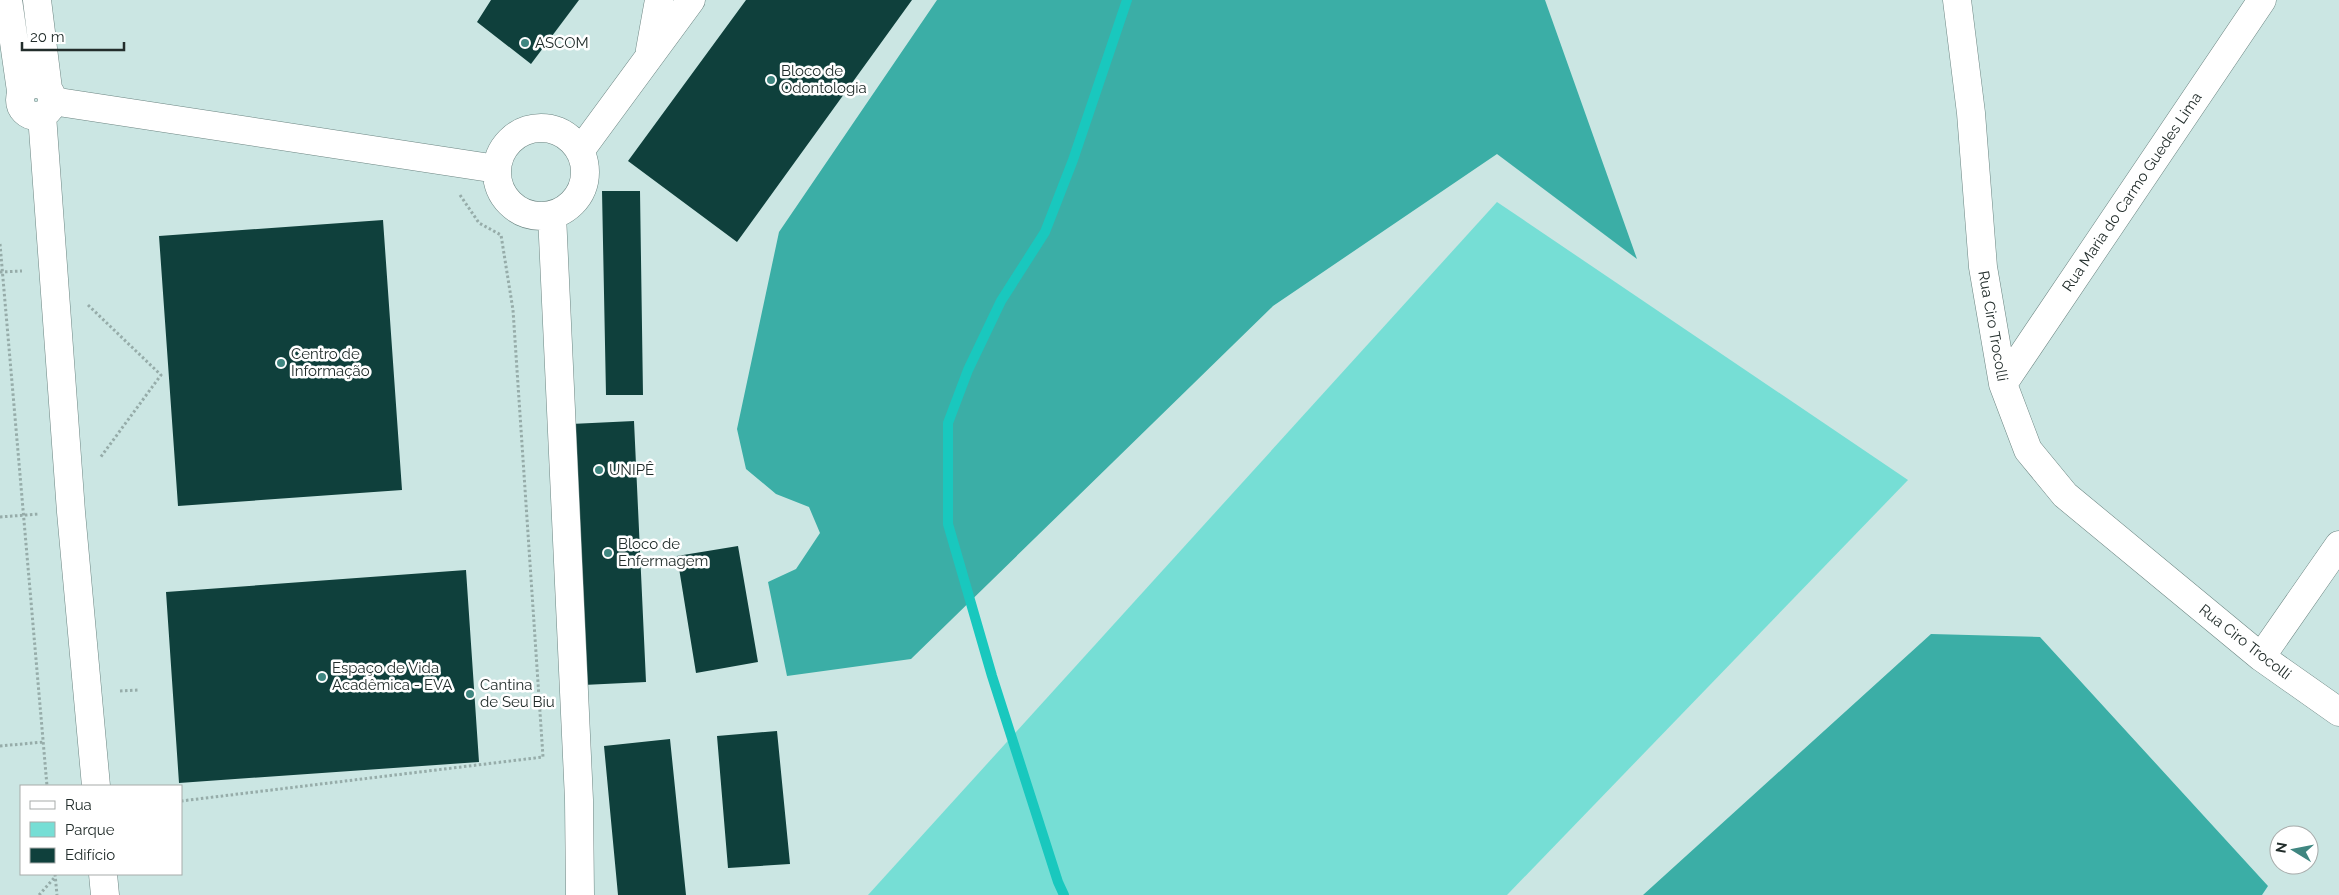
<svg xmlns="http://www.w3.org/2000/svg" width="2339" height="895" font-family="Raleway,sans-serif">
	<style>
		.green { fill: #76ded5 }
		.forest { fill: #3baea6 }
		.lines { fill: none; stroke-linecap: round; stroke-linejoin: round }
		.stream { stroke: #19c8be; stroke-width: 10 }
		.building { fill: #0f403c }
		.minor-casing { stroke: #6c8582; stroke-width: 29 }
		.path { stroke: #96aca9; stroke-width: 3; stroke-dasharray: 2.5 2.5; stroke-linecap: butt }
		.minor { stroke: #fff; stroke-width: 28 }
		.poi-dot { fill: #3f8680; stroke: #fff; stroke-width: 2 }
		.labels { text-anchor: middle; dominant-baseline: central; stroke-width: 5; stroke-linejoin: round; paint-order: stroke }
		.poi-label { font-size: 15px; fill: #222d2b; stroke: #fff; text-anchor: start }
		.street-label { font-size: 15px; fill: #222d2b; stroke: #fff }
	</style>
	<rect width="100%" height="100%" fill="#cbe6e3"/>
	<path class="green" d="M1497,202L1908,480L1507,895H868Z"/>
	<path class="forest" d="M937,0H1545L1637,259L1497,154L1273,306L911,659L787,676L768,582L796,569L820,533L809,507L776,494L746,469L737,429L779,232Z
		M1931,634L2040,637L2268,886L2262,895H1643Z"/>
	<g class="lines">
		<path class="stream" d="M1064,895L1058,882L992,676L948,524V423L968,370L1001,301L1045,232L1073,160L1127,0"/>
	</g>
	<path class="building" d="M491,0H579L531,64L477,22Z
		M746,0H912L737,242L628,161Z
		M602,191H640L643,395H606Z
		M383,220L402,490L178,506L159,236Z
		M634,421L646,682L583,685L571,424Z
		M738,546L758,662L696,673L677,556Z
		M466,570L479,762L179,783L166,592Z
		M777,731L790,864L728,868L717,736Z
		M670,739L686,895H618L604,746Z"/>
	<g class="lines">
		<defs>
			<path id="minor" d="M8,0L21,91
				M37,0L48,89
				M1957,0L1971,113L1983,267L2003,384L2028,450L2065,495L2261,657L2339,712
				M650,50L659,0
				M20 100a16 16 0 1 1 32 0a16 16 0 1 1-32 0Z
				M52,101L497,169
				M42,115L71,512L96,786
				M497 172a44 44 0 1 1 88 0a44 44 0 1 1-88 0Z
				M580,151L691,0
				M552,215L579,800L580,895
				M2003,384L2262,0
				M2261,657L2339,545
				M103,874L105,895"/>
		</defs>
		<use href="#minor" class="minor-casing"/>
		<path class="path" d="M0,244L47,786
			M0,272L22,271
			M88,305L161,375L100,458
			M0,517L39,514
			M120,691L139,690
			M0,746L44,742
			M181,801L543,757L513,310L501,235L479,223L460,195
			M55,874L57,895
			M39,895L55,877"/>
		<use href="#minor" class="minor"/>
	</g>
	<g class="poi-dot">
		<circle cx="525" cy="43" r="5"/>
		<circle cx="771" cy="80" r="5"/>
		<circle cx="281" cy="363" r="5"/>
		<circle cx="599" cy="470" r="5"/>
		<circle cx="608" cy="553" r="5"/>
		<circle cx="322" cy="677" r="5"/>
		<circle cx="470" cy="694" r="5"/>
	</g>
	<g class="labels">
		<g class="poi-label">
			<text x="535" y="43">ASCOM</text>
			<text x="781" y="71">Bloco de<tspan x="781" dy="17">Odontologia</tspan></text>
			<text x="291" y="354">Centro de<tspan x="291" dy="17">Informação</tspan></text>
			<text x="609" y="470">UNIPÊ</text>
			<text x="618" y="544">Bloco de<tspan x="618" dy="17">Enfermagem</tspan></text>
			<text x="332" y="668">Espaço de Vida<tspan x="332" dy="17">Acadêmica - EVA</tspan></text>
			<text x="480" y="685">Cantina<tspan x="480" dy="17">de Seu Biu</tspan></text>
		</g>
		<g class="street-label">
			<text transform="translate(2132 192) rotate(-56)">Rua Maria do Carmo Guedes Lima</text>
			<text transform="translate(1993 326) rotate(80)">Rua Ciro Trocolli</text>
			<text transform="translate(2245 642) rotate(38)">Rua Ciro Trocolli</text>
		</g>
	</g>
	<rect x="20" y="785" width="162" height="90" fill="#ffffff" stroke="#a7abaa"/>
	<rect x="30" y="801" width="25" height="8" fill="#ffffff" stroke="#a7abaa"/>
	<text x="65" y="810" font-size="15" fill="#222d2b">Rua</text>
	<rect x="30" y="822" width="25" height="15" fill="#76ded5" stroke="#a7abaa"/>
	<text x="65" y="835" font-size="15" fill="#222d2b">Parque</text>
	<rect x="30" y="848" width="25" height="15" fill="#0f403c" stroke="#a7abaa"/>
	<text x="65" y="860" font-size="15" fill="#222d2b">Edifício</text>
	<g transform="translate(2294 850) rotate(280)"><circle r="24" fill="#ffffff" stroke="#a7abaa"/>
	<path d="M0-4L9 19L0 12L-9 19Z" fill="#3f8680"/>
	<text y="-8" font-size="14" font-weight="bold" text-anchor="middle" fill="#222d2b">N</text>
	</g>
	<path d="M22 42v8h102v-8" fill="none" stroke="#222d2b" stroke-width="2.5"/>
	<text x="30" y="42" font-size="15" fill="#222d2b" stroke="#ffffff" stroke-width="4" paint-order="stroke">20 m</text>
</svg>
